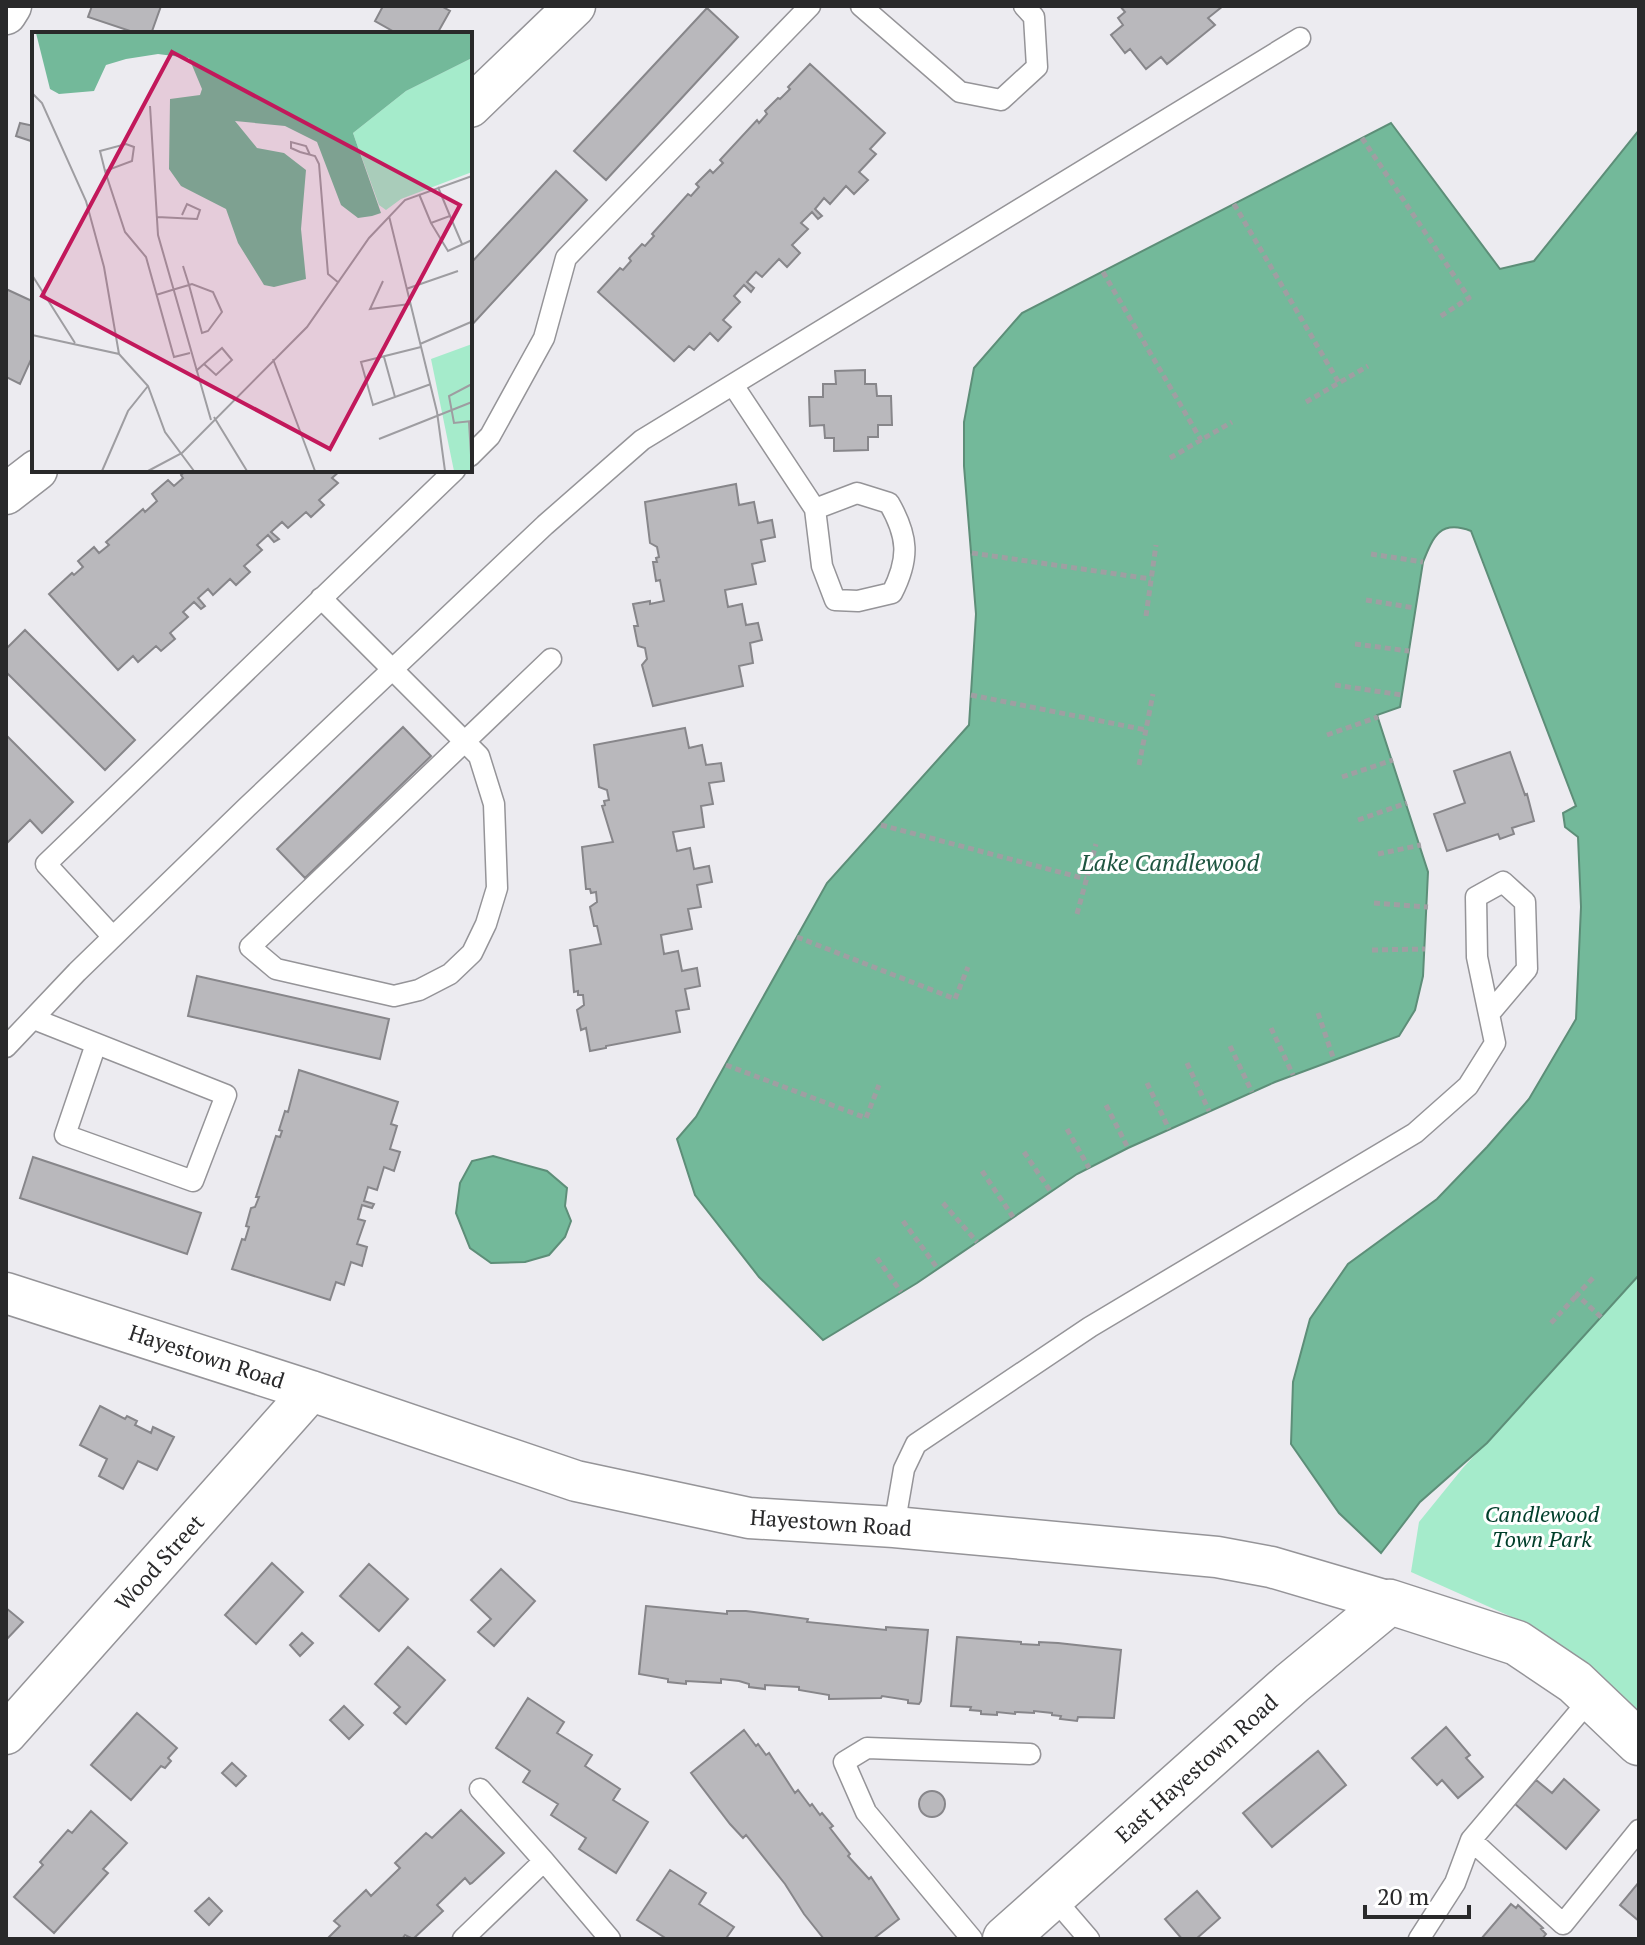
<svg xmlns="http://www.w3.org/2000/svg" width="1645" height="1945" font-family="'PT Serif',serif">
	<style>
		.green { fill: #a5ebcb }
		.water { fill: #73b99a; stroke: #5d8e78; stroke-width: 2 }
		.building { fill: #b9b8bc; stroke: #87868a; stroke-width: 2 }
		.lines { fill: none; stroke-linecap: round; stroke-linejoin: round }
		.service-casing { stroke: #959498; stroke-width: 23 }
		.minor-casing { stroke: #959498; stroke-width: 43 }
		.tertiary-casing { stroke: #959498; stroke-width: 47 }
		.path { stroke: #9f9fa2; stroke-width: 5; stroke-dasharray: 6 4; stroke-linecap: butt }
		.service { stroke: #fff; stroke-width: 20 }
		.minor { stroke: #fff; stroke-width: 40 }
		.tertiary { stroke: #fff; stroke-width: 44 }
		.labels { text-anchor: middle; dominant-baseline: central; stroke-width: 6; stroke-linejoin: round; paint-order: stroke }
		.street-label { font-size: 22px; fill: #29292a; stroke: #fff }
		.park-label { font-size: 22px; font-style: italic; fill: #003e2a; stroke: #fff }
		.water-label { font-size: 24px; font-style: italic; fill: #1e5540; stroke: #fff }
		.inset-road { fill: none; stroke: #9e9da1; stroke-width: 2 }
		.view { fill: #c2185b; fill-opacity: 0.15; stroke: #c2185b; stroke-width: 4 }
		.inset-edge { fill: none; stroke: #29292a; stroke-width: 4 }
	</style>
	<rect width="100%" height="100%" fill="#ecebf0"/>
	<path class="green" d="M1639,1275V1715L1514,1618L1411,1572L1419,1522L1462,1469Z"/>
	<path class="water" d="M1391,123L1500,269L1534,261L1639,130V1275L1487,1443L1420,1502L1381,1553L1339,1513L1291,1444L1293,1382L1310,1319L1348,1264L1437,1199L1487,1147L1529,1099L1576,1019L1581,907L1578,837L1565,827L1563,813L1576,806L1471,531C1440,519 1433,537 1423,562L1400,707L1377,715L1428,872L1423,976L1415,1010L1399,1036L1275,1082L1128,1148L1077,1174L917,1283L823,1340L759,1277L695,1195L677,1139L696,1117L827,883L969,725L976,614L964,466V422L974,368L1022,313Z
		M493,1156L547,1171L567,1188L565,1206L571,1221L565,1237L549,1255L525,1262L491,1263L470,1248L456,1213L460,1183L472,1161Z"/>
	<path class="building" d="M92,6H161L151,34H139L88,17Z
		M383,6H441L450,11L437,34H398L375,21Z
		M1120,6H1223L1208,18L1215,25L1167,64L1161,57L1146,69L1130,49L1125,53L1111,35L1123,25L1118,18L1125,12Z
		M707,8L738,37L606,180L574,151Z
		M810,64L885,133L870,149L876,154L859,172L868,180L854,194L846,186L830,204L824,198L815,209L822,216L818,219L812,212L801,223L808,229L792,245L800,253L787,267L779,259L762,277L756,272L747,282L754,288L751,292L744,285L734,296L740,302L723,320L731,327L718,341L710,333L694,350L689,346L674,361L598,292L620,268L623,270L631,261L629,258L642,244L645,246L654,236L652,234L688,194L691,196L699,187L696,184L710,170L713,173L723,163L720,160L757,120L759,123L767,114L765,111L778,98L780,99L790,89L788,87Z
		M20,123L34,126V142L16,136Z
		M556,171L587,200L470,327V264Z
		M6,289L34,302V353L20,384L6,377Z
		M865,370V384H876L877,396H891L892,425H878V437H868V450L834,451V438H825L824,425L810,426L809,397H823V384H836L835,371Z
		M187,470H341L332,478L338,483L319,500L324,505L311,517L306,512L288,528L282,522L271,532L279,539L274,542L268,535L257,545L262,550L244,566L250,572L236,585L230,579L213,595L208,589L198,598L205,606L201,609L194,602L183,612L188,617L170,633L175,639L161,651L156,646L138,662L133,656L118,670L49,594L72,573L74,575L83,567L78,561L94,547L99,553L109,545L106,542L143,509L145,512L157,501L152,494L168,480L174,486L183,478L181,475Z
		M736,484L739,505L754,502L758,523L772,520L775,537L761,540L765,561L752,564L756,584L725,590L728,607L742,604L746,625L758,623L762,640L750,643L753,663L739,666L743,686L653,706L642,665L647,659L645,648L638,646L634,626H638L633,604L650,601V604L664,601L660,580L656,581L653,562H657L656,558L659,557L657,547L650,543L645,502Z
		M25,630L135,740L105,770L6,672V649Z
		M403,727L431,756L305,878L277,849Z
		M685,728L689,748L702,745L706,765L721,763L724,781L709,783L713,804L701,806L704,827L673,832L677,851L690,848L694,869L709,866L712,882L697,885L701,907L688,909L692,929L661,935L664,954L678,951L682,971L697,968L700,986L685,989L689,1009L676,1011L680,1032L606,1046V1048L590,1051L586,1028L581,1030L577,1010L584,1005L583,995H578V991L574,992L570,950L601,944L597,926H594L590,907L597,902L596,892L591,893L590,889H586L582,847L613,842L602,806L605,805L604,801L609,800L607,790L599,787L594,745Z
		M6,735L73,802L42,833L30,820L6,844Z
		M1510,752L1525,795L1527,794L1534,821L1512,828L1514,834L1500,839L1498,834L1447,851L1434,814L1465,803L1454,771Z
		M197,976L389,1019L380,1059L188,1016Z
		M299,1070L398,1102L391,1124L397,1126L390,1149L400,1152L394,1171L384,1167L377,1190L368,1187L364,1201L374,1204L372,1208L362,1205L358,1219L365,1221L357,1244L367,1247L362,1266L351,1262L344,1285L336,1282L330,1300L232,1269L242,1239L245,1240L249,1227L246,1226L251,1208L255,1207L259,1197H256L276,1136L280,1137L282,1131L279,1130L285,1111L288,1112Z
		M33,1157L201,1213L187,1254L20,1198Z
		M100,1406L125,1419L127,1416L137,1421L135,1425L151,1433L153,1427L174,1437L157,1470L138,1461L123,1489L99,1476L107,1459L80,1445Z
		M272,1563L303,1592L256,1644L225,1615Z
		M369,1564L408,1599L379,1631L340,1596Z
		M501,1569L535,1601L494,1646L478,1632L491,1619L471,1600Z
		M646,1606L727,1614V1611H746L808,1619L807,1622L886,1630V1627L928,1630L921,1701L919,1704L908,1703V1700L882,1696L881,1698L829,1699V1695L799,1690V1687L765,1685V1689L749,1687V1684L739,1681L721,1679V1683L686,1681V1684L668,1682V1679L639,1674Z
		M6,1608L23,1622L6,1640Z
		M302,1633L313,1643L300,1656L290,1645Z
		M957,1637L1021,1642V1644L1039,1645V1642L1058,1643L1121,1650L1114,1718L1078,1717L1077,1721L1060,1719L1061,1716L1052,1715V1713L1034,1711V1713L1015,1712V1714L997,1712V1715L981,1714V1711L970,1710L971,1707L951,1706Z
		M408,1647L445,1680L406,1724L394,1713L400,1707L375,1684Z
		M528,1698L564,1722L557,1733L592,1755L585,1766L620,1789L613,1800L648,1822L616,1873L579,1849L586,1838L551,1815L558,1804L523,1782L530,1771L496,1748Z
		M344,1706L363,1725L349,1739L330,1720Z
		M137,1713L177,1748L168,1758L171,1761L165,1768L161,1766L131,1800L91,1765Z
		M1446,1727L1470,1755L1466,1758L1483,1777L1458,1798L1442,1780L1437,1785L1412,1758Z
		M744,1730L756,1746L758,1744L766,1755L769,1753L795,1793L798,1790L810,1806L812,1804L820,1815L822,1813L833,1826L830,1828L850,1854L848,1856L869,1879L871,1877L899,1919L873,1939H824L804,1914L785,1884L746,1835L743,1838L730,1824L691,1773Z
		M1318,1751L1346,1785L1272,1847L1243,1813Z
		M232,1763L246,1776L236,1786L222,1773Z
		M1564,1779L1599,1810L1566,1849L1515,1804L1536,1780L1552,1793Z
		M919 1804a13 13 0 1 1 26 0a13 13 0 1 1-26 0Z
		M461,1810L504,1853L472,1883L470,1884L465,1878L437,1905L443,1911L413,1939L405,1935L402,1939H327L340,1926L334,1921L366,1890L371,1896L400,1868L395,1863L426,1833L432,1838Z
		M91,1811L127,1843L103,1869L108,1873L54,1933L14,1897L43,1865L40,1862L68,1830L72,1833Z
		M670,1870L706,1893L699,1904L734,1927L727,1937L730,1939H667L637,1920Z
		M1639,1882V1921L1620,1905Z
		M1197,1891L1220,1918L1196,1939H1182L1165,1919Z
		M209,1898L222,1911L209,1925L195,1911Z
		M1511,1904L1516,1908L1518,1905L1543,1928L1541,1929L1546,1934L1542,1939H1481Z"/>
	<g class="lines">
		<defs>
			<path id="service" d="M861,6L960,92L1001,100L1037,67L1034,17L1024,6
				M733,385L815,509L822,566L835,600L858,601L892,593C910,558 908,536 889,503L857,493L815,509
				M470,456L490,436L544,338L566,258L810,6
				M321,598L479,756L494,804L497,888L486,924L472,953L450,974L419,990L394,996L276,969L250,947L551,659
				M113,937L46,864L455,470
				M34,1019L226,1095L193,1181L65,1135L96,1044
				M6,1047L77,972L247,807L545,525L642,440L1300,38
				M894,1527L904,1469L916,1444L1090,1327L1415,1133L1468,1086L1495,1043L1477,957L1476,897L1503,882L1525,902L1527,969L1489,1014
				M1591,1698L1471,1840L1563,1924L1639,1830
				M480,1789L544,1861
				M1052,1896L1089,1939
				M463,1939L544,1861L610,1939
				M972,1939L866,1812L844,1762L867,1748L1030,1754
				M1419,1939L1455,1883L1471,1840"/>
			<path id="minor" d="M6,14L11,6
				M470,107L575,6
				M6,494L37,470
				M6,1293L311,1391L576,1481L749,1518L894,1527L1217,1557L1271,1567L1390,1602
				M6,1734L311,1391"/>
			<path id="tertiary" d="M1005,1939L1292,1683L1390,1602L1517,1643L1575,1682L1639,1743"/>
		</defs>
		<use href="#service" class="service-casing"/>
		<use href="#minor" class="minor-casing"/>
		<use href="#tertiary" class="tertiary-casing"/>
		<path class="path" d="M1362,138L1469,298L1438,318
			M1234,204L1339,383
			M1103,272L1201,440
			M1306,402L1368,366
			M1170,458L1232,422
			M972,553L1151,579
			M1371,554L1423,562
			M1366,600L1415,608
			M1146,616L1156,545
			M1355,644L1409,651
			M1335,685L1402,695
			M971,695L1146,730
			M1327,735L1378,717
			M1139,765L1153,694
			M1342,777L1393,760
			M1358,820L1407,803
			M881,825L1086,879
			M1378,854L1421,845
			M1374,903L1428,907
			M1077,914L1096,844
			M797,937L955,999L968,967
			M1372,950L1425,949
			M1318,1013L1334,1060
			M1271,1028L1293,1075
			M1230,1046L1252,1092
			M1187,1063L1209,1111
			M726,1065L866,1118L879,1085
			M1147,1083L1169,1129
			M1106,1105L1128,1148
			M1067,1129L1089,1168
			M1024,1152L1051,1192
			M982,1171L1013,1217
			M943,1203L977,1242
			M903,1221L938,1269
			M877,1258L901,1292
			M1593,1278L1577,1295L1601,1317
			M1551,1323L1577,1295"/>
		<use href="#service" class="service"/>
		<use href="#minor" class="minor"/>
		<use href="#tertiary" class="tertiary"/>
	</g>
	<g class="labels">
		<g class="street-label">
			<text transform="translate(207 1356) rotate(18)">Hayestown Road</text>
			<text transform="translate(831 1522) rotate(4)">Hayestown Road</text>
			<text transform="translate(159 1562) rotate(-48)">Wood Street</text>
			<text transform="translate(1196 1768) rotate(-42)">East Hayestown Road</text>
		</g>
		<g class="park-label">
			<text x="1542" y="1513">Candlewood<tspan x="1542" dy="25">Town Park</tspan></text>
		</g>
		<g class="water-label">
			<text x="1170" y="862">Lake Candlewood</text>
		</g>
	</g>
	<g transform="translate(32 32)">
		<rect width="440" height="440" fill="#ecebf0"/>
		<path d="M440,26V140L369,167L354,178L347,173L321,101L374,59ZM440,312V439H422L399,327Z" fill="#a5ebcb"/>
		<path d="M4,1H440V26L374,59L321,101L349,181L340,184L326,186L309,173L285,110L253,94L203,89L225,116L252,121L274,138L269,197L274,247L242,255L232,253L206,211L194,177L149,154L137,137L138,67L168,63L170,57L157,26L126,22L94,27L74,33L62,59L27,62L18,57Z" fill="#73b99a"/>
		<path class="inset-road" d="M0,61L10,71L54,169L72,235L87,322M118,74L126,203L179,388M278,123L274,114L259,110V116L268,120L283,124L287,132L296,242L307,251M73,139L68,119L94,112L102,115L100,129L73,139L93,200L114,225L142,325L158,321M387,162L399,191L418,184L406,155M357,184L405,380L413,439M418,184L430,212M125,185L165,187L168,178L155,172L150,183M399,191L416,219L440,208M0,243L43,311M351,249L338,277L378,272M374,257L426,239M124,263L140,258L157,253L160,252L181,260L190,280L176,299L170,301L157,253L151,234M0,303L87,322L116,354L133,400L162,439M388,312L439,290M389,315L329,330L341,373L399,352M352,325L363,365M241,327L283,439M164,339L190,316L200,328L184,343L172,332M440,352L417,364L422,391L440,389M182,385L215,439M437,390L440,439M347,407L440,370M70,439L96,379L116,354M116,439L150,421L275,295L337,206L373,168L440,144"/>
		<path class="view" d="M140,20L428,173L298,417L10,264Z"/>
		<rect width="440" height="440" class="inset-edge"/>
	</g>
	<rect width="1645" height="1945" fill="none" stroke="#29292a" stroke-width="16"/>
	<path d="M1365 1905v12h104v-12" fill="none" stroke="#29292a" stroke-width="4"/>
	<text x="1377" y="1905" font-size="24" fill="#29292a" stroke="#ffffff" stroke-width="6" paint-order="stroke">20 m</text>
</svg>
